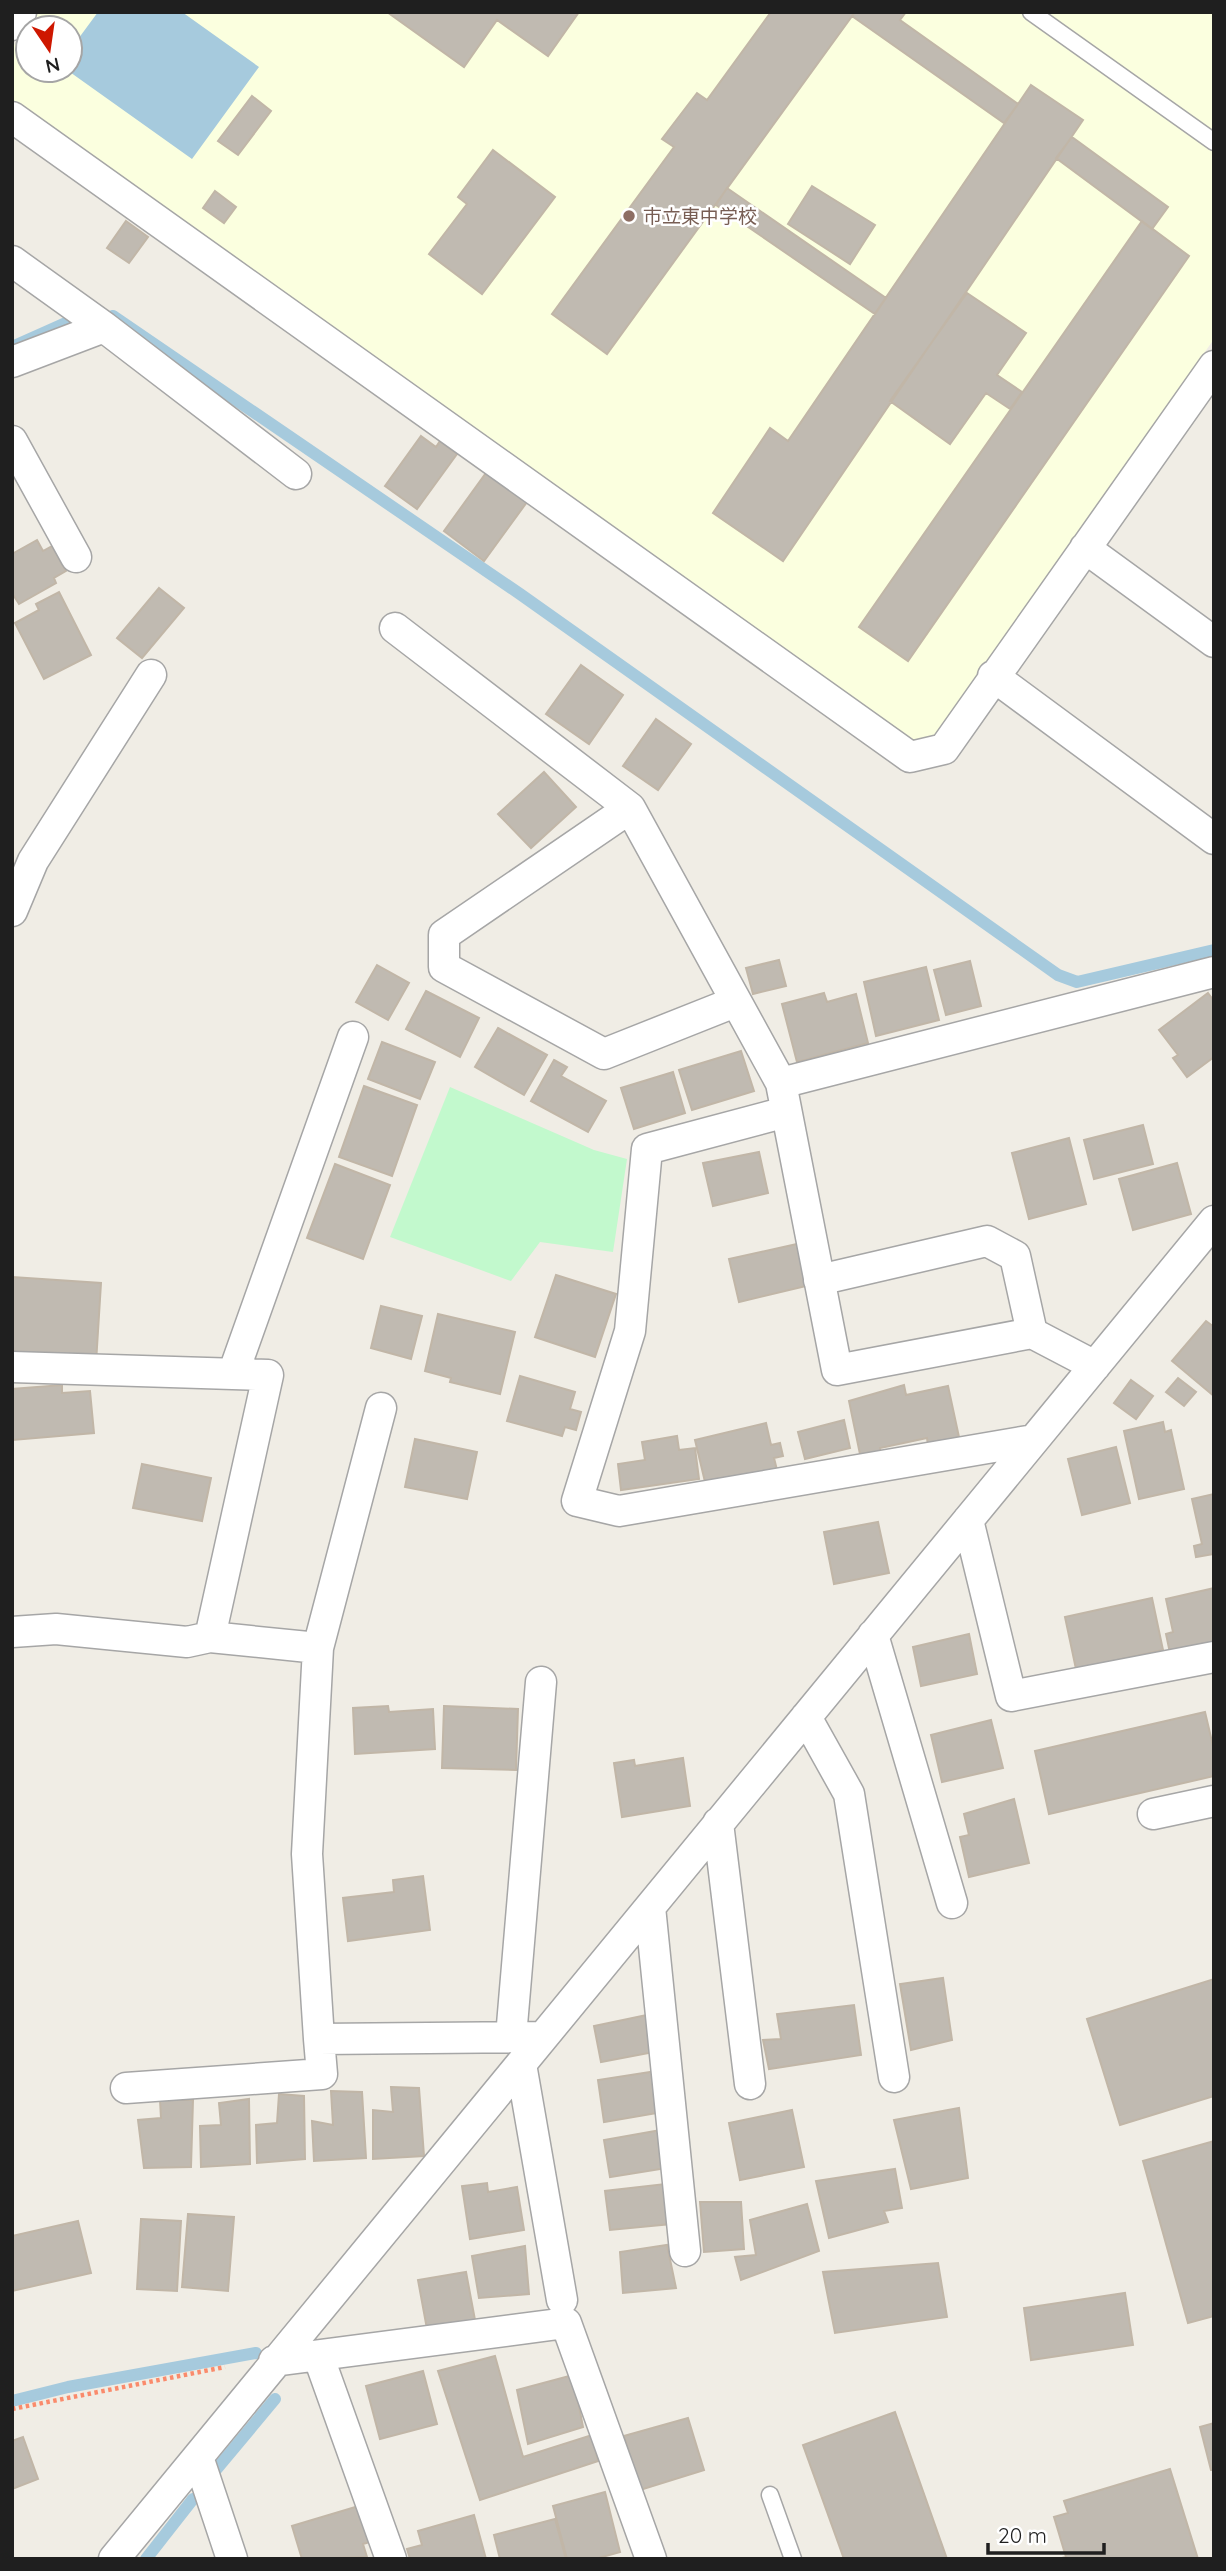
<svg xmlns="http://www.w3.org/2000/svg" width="1226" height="2571" font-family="Quicksand,'Noto Sans JP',sans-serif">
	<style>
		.education { fill: #fbffdf; fill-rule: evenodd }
		.park { fill: #c2f9cd }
		.water { fill: #a6cadd }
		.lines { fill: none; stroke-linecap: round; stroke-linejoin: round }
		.stream { stroke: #a6cadd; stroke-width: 12 }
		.building { fill: #c0bab1; stroke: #c1b6a7; stroke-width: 2 }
		.service-casing { stroke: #a6a6a6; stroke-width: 19 }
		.minor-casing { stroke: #a6a6a6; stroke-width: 33 }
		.path { stroke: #fa8b6c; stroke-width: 4.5; stroke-dasharray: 3.5 3.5; stroke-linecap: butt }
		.service { stroke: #fff; stroke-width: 16 }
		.minor { stroke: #fff; stroke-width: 30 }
		.education-dot { fill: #8d6e63; stroke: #fff; stroke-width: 2.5 }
		.labels { text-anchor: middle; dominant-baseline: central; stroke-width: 5; stroke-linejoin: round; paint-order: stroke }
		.education-label { font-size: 19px; fill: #785e54; stroke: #fff; text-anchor: start }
	</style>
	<rect width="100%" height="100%" fill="#f0ede5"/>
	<path class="education" d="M38,12H1214V339L932,739L911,743L13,100L12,48ZM28,28H70V70H28Z"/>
	<path class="park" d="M450,1087L594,1150L627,1159L613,1252L540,1242L511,1281L390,1237Z"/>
	<path class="water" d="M98,12H182L259,67L192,159L67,70H70V50Z"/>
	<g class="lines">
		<path class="stream" d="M113,316L520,594L1058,975L1077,982L1214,950
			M12,347L86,314
			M12,2401L68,2387L256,2353
			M215,2471L275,2399
			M146,2559L193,2499"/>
	</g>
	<path class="building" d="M387,12H579L548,56L497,20L464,67Z
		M771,12H855L607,354L552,314L674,147L662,139L697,93L707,100Z
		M855,12H906L900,20L1018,104L1004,123L852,16Z
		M1031,85L1083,120L783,561L713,513L770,428L788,441Z
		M252,96L271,111L238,155L218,141Z
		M1072,137L1168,207L1152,229L1056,158Z
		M493,150L555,197L482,294L429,254L467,204L458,197Z
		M812,186L875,225L850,264L788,224Z
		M727,188L886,298L875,314L716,205Z
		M215,191L236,207L224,223L203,208Z
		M126,221L148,237L129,263L107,248Z
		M1142,221L1189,256L908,661L859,627Z
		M967,293L1026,333L997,375L1022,392L1010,409L986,393L950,444L890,401Z
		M421,436L436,447L440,441L457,454L417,509L385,486Z
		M486,473L527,502L484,561L444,531Z
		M37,540L43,551L52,546L66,571L54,578L56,583L19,604L12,593V554Z
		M159,588L184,608L142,658L117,638Z
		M59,592L91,655L44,679L15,623L39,610L36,604Z
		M581,665L623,695L589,744L546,714Z
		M656,719L691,744L658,790L623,766Z
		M544,772L576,807L531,848L498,814Z
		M779,960L786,986L753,994L746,968Z
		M970,961L981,1006L946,1015L934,970Z
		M377,965L409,983L388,1020L356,1002Z
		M926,967L939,1020L876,1036L864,982Z
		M426,991L479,1018L460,1057L406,1029Z
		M824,993L827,1002L856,994L868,1043L797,1062L782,1004Z
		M1208,993L1214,1001V1057L1187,1077L1173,1058L1178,1055L1159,1030Z
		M498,1028L547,1055L524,1095L475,1067Z
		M382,1042L435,1062L420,1099L368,1079Z
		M741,1051L754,1091L692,1110L679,1070Z
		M554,1060L567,1067L561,1076L606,1101L588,1132L531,1101Z
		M673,1072L685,1113L634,1129L621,1088Z
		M364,1086L417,1105L392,1176L339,1157Z
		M1143,1125L1153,1164L1094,1179L1084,1140Z
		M1069,1138L1086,1204L1029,1219L1012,1153Z
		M759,1152L768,1193L713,1206L703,1163Z
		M1177,1163L1191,1214L1133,1230L1119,1179Z
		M335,1164L390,1185L363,1259L307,1238Z
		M797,1244L806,1286L739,1302L729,1259Z
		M556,1275L616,1294L595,1357L535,1337Z
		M12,1277L101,1283L96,1363L12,1358Z
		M381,1306L422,1316L411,1359L371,1348Z
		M438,1314L515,1332L500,1394L450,1382L451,1378L425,1371Z
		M1206,1321L1214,1327V1396L1172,1361Z
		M520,1376L575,1392L570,1409L581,1412L576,1430L565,1427L562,1436L507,1421Z
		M1178,1378L1196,1392L1184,1406L1166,1392Z
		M1131,1380L1153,1396L1136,1419L1114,1403Z
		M62,1385V1393L90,1391L94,1433L13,1440L12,1389Z
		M904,1385L906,1395L948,1386L959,1437L928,1445L927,1438L880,1448L881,1454L861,1459L849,1401Z
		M844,1420L850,1448L805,1459L798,1432Z
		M1163,1422L1165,1432L1171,1430L1184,1489L1139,1499L1124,1431Z
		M766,1423L771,1445L780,1443L783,1456L774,1458L777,1470L706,1486L695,1440Z
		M677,1436L679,1450L695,1448L699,1479L621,1490L618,1464L645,1460L642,1442Z
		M415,1439L477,1452L467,1499L405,1487Z
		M1116,1447L1130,1503L1082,1515L1068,1459Z
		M142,1464L211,1478L202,1521L133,1508Z
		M1214,1494V1554L1196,1557L1194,1546L1202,1544L1192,1499Z
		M878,1522L889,1573L834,1584L824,1532Z
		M1214,1588V1643L1170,1653L1166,1634L1173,1632L1166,1599Z
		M1152,1598L1163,1650L1076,1669L1065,1617Z
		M969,1634L977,1674L921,1686L913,1647Z
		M388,1706L389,1712L433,1709L435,1749L355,1754L353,1708Z
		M444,1706L518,1709L516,1770L442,1768Z
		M1205,1712L1214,1750V1776L1049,1814L1035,1751Z
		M991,1720L1003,1768L942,1782L931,1735Z
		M683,1758L690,1806L622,1817L614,1763L634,1760L635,1766Z
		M1014,1799L1029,1863L969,1877L960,1837L969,1835L964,1814Z
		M423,1876L430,1930L348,1941L343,1898L394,1892L393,1880Z
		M943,1978L952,2040L911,2050L900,1984Z
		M1214,1979V2096L1120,2125L1087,2019Z
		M854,2005L861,2055L769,2069L763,2040L781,2039L777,2014Z
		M647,2015L654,2052L601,2062L594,2026Z
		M657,2071L663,2112L604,2122L598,2080Z
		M391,2087L419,2088L424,2156L373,2159V2110L393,2112Z
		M331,2091L362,2092L366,2158L314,2161L312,2121L333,2125Z
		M279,2094L304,2096L305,2159L257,2163L256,2125L277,2123Z
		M249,2099L250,2164L201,2167L200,2126L221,2125L219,2103Z
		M160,2100H193L191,2167L144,2168L138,2120L161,2118Z
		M959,2108L968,2178L911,2189L894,2120Z
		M792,2110L804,2167L740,2180L729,2123Z
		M661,2130L667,2168L610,2177L604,2140Z
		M1214,2141V2316L1188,2323L1143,2161Z
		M895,2169L902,2208L884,2211L888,2222L829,2238L816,2181Z
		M487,2183L488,2192L517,2187L524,2230L470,2239L462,2186Z
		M665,2184L671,2224L610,2230L605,2191Z
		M700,2202H741L744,2249L704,2252Z
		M807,2204L819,2251L741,2280L735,2257L756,2255L750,2220Z
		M188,2214L234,2217L228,2291L182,2287Z
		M141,2219L181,2221L177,2291L137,2289Z
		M78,2221L91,2273L12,2291V2236Z
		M667,2245L676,2288L623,2293L620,2252Z
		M525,2246L529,2294L479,2298L472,2256Z
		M938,2263L947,2317L835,2333L823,2272Z
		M466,2272L475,2320L427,2329L418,2280Z
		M1125,2293L1133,2345L1031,2360L1024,2308Z
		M495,2356L523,2457L592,2435L598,2461L480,2500L438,2371Z
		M423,2371L437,2424L380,2439L366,2386Z
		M573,2375L583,2427L528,2444L517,2390Z
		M895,2412L947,2559H844L803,2445Z
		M688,2418L704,2470L640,2490L624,2436Z
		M1214,2423V2470H1211L1200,2427Z
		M23,2437L38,2479L12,2489V2441Z
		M1170,2469L1198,2559H1058L1066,2557L1054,2517L1068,2513L1064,2501Z
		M605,2492L620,2552L595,2559H567L553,2506Z
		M362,2505L373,2541L363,2544L367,2557L302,2559L292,2526Z
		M474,2515L486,2559H410L407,2549L422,2545L418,2531Z
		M555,2519L566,2559H500L494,2535Z"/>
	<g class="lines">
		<defs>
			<path id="service" d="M1031,12L1214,142
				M770,2495L793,2559"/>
			<path id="minor" d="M12,25L21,12
				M12,117L910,757L944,749L1214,366
				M12,261L104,327
				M12,362L104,327L296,474
				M12,441L76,557
				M1085,548L1214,642
				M395,628L630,808L781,1083L837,1370L1032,1333L1095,1366
				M993,676L1214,839
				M630,808L444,935V967L604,1054L735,1002
				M12,911L33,861L151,675
				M781,1083L1214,972
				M786,1112L647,1149L630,1331L577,1501L619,1511L1034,1440
				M819,1280L987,1241L1015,1256L1032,1333
				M12,1367L268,1375L210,1637L318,1648L307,1854L319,2039L543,2037
				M233,1374L353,1037
				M968,1520L1011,1696L1214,1657
				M12,1632L56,1629L187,1642L210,1637
				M873,1635L952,1903
				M318,1648L381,1408
				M806,1717L849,1794L894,2077
				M1153,1814L1214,1801
				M718,1823L750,2084
				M650,1907L685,2251
				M511,2037L541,1682
				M521,2064L562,2300
				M126,2088L322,2074L319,2039
				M319,2358L391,2559
				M274,2361L566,2323L651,2559
				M198,2457L232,2559
				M114,2559L1214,1221"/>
		</defs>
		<use href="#service" class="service-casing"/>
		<use href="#minor" class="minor-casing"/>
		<path class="path" d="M12,2409L225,2367"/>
		<use href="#service" class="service"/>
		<use href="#minor" class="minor"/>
	</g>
	<circle class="education-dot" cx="629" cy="216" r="7"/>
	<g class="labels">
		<g class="education-label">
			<text x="643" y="216">市立東中学校</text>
		</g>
	</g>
	<rect width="1226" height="2571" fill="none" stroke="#1f1f1f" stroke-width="28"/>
	<g transform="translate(49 49) rotate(167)"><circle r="33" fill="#ffffff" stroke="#a5a5a5" stroke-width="2"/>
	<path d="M0-5L12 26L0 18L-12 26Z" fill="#ce1700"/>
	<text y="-10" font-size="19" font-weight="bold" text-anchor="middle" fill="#1f1f1f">N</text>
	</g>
	<path d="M988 2543v10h116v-10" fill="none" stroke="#1f1f1f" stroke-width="3.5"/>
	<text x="998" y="2543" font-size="21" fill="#1f1f1f" stroke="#ffffff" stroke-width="5" paint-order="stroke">20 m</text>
</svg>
